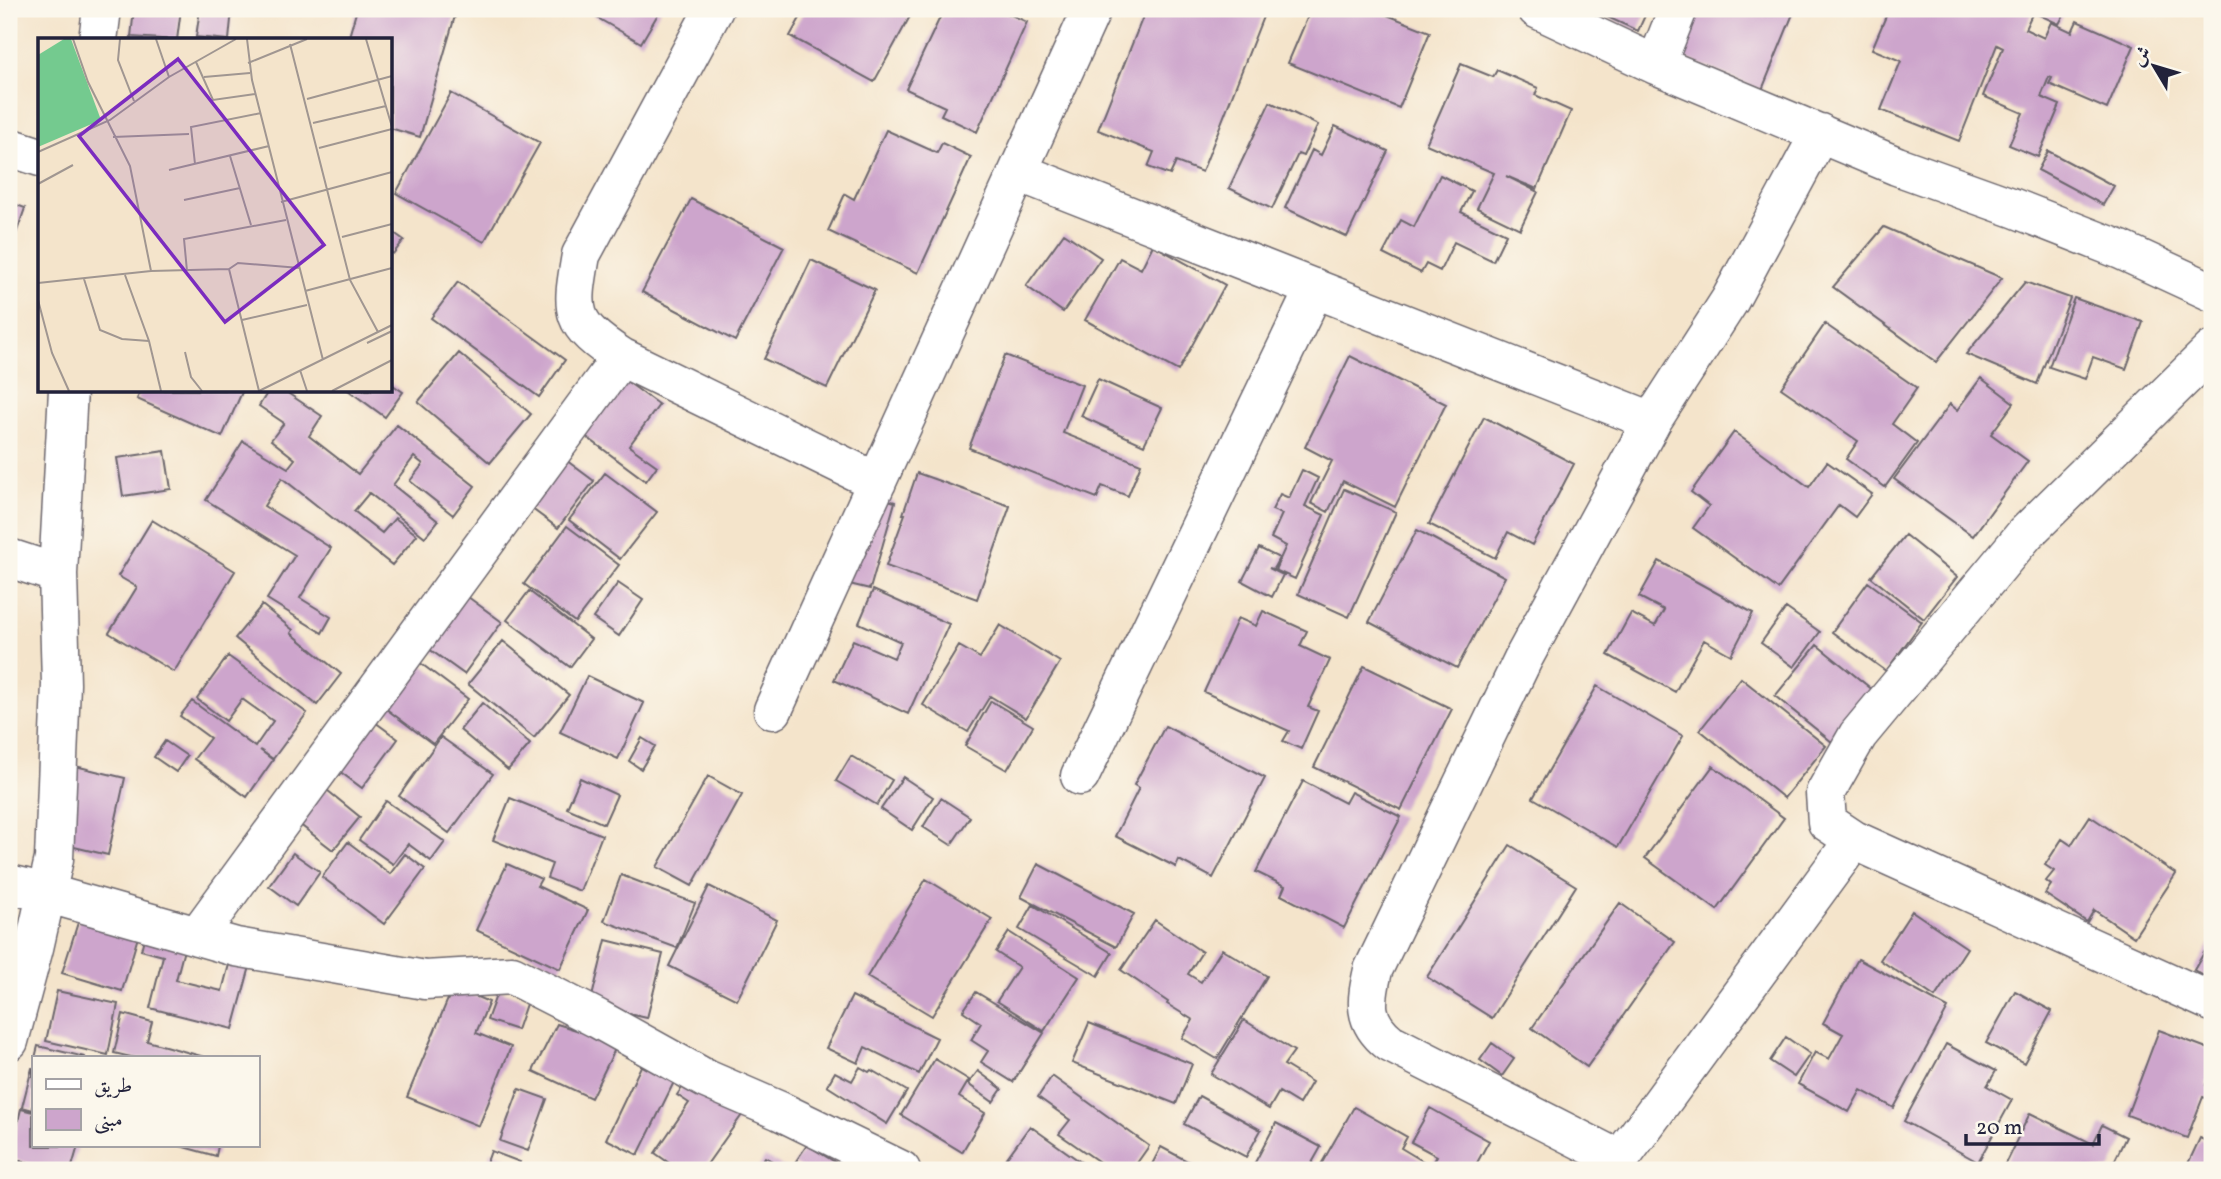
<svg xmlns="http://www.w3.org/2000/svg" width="2221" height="1179" font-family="Vollkorn,Amiri,serif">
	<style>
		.building { fill: #cda5cc }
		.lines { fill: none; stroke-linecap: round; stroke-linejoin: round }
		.minor-casing { stroke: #6c666d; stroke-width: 41 }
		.minor { stroke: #fff; stroke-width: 38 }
		.inset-road { fill: none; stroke: #a09691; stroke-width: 2 }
		.view { fill: #7b2cbf; fill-opacity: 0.15; stroke: #7b2cbf; stroke-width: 3.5 }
		.inset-edge { fill: none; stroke: #22223b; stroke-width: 3.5 }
	</style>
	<rect width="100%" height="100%" fill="#fbf7ec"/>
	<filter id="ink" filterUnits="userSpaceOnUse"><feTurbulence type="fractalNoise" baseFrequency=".0143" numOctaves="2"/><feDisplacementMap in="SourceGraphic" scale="14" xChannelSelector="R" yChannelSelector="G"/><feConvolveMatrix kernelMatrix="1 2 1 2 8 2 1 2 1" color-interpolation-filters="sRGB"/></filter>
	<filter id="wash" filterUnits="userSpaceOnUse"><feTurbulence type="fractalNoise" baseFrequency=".00686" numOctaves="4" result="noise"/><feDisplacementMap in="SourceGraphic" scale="28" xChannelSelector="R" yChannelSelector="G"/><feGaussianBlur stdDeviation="1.57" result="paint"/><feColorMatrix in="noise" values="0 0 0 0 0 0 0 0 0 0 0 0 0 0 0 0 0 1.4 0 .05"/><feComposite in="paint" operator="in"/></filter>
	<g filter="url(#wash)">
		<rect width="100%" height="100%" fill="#f4e4cb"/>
		<g id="blocks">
			<path class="building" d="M134,9H181L177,40L131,37Z
				M200,9H232L229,40L196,37Z
				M357,9H457L420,137L390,128V40H348Z
				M582,9H661L641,43Z
				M805,9H914L874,82L790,36Z
				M944,9H998L1027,22L977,132L941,115L945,107L906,89Z
				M1146,9H1266L1202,172L1176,162L1170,175L1148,167L1154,152L1098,130Z
				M1311,9H1372L1430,32L1399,108L1288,63Z
				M1590,9H1648L1638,31Z
				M1697,9H1795L1762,90L1678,55Z
				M1889,9H2067L2059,24L2033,12L2025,29L2044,38L2051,22L2072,32L2077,21L2134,46L2107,109L2049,84L2052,78L2049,77L2041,97L2060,105L2038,157L2009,145L2023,113L1983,96L2003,48L1997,45L1959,141L1881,110L1901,61L1872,49Z
				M1461,64L1493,77L1497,70L1538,88L1535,95L1571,111L1537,189L1506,176L1538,192L1520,229L1477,208L1494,173L1426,144Z
				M451,93L540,143L484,242L396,193Z
				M1270,102L1318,125L1303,156L1298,154L1272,209L1229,188Z
				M1335,126L1388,151L1347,237L1285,208L1312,150L1321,155Z
				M886,130L937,153L942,143L971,157L918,273L828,231L845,194L854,199Z
				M2048,151L2114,186L2103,205L2038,170Z
				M1440,175L1472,191L1461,212L1506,234L1493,261L1454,242L1440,271L1426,264L1421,273L1383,254L1401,220L1414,227Z
				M691,199L784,247L735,341L642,292Z
				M9,202L25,208L9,254Z
				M1884,227L2002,278L1936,362L1833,287Z
				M390,230L404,240L393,254L390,252Z
				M1064,233L1101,258L1063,312L1026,286Z
				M1153,245L1225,285L1178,371L1085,320L1120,258L1141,269Z
				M811,260L875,290L827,388L764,359Z
				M458,282L565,360L539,397L431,318Z
				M2025,282L2070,298L2037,384L1966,354Z
				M2074,298L2143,322L2126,369L2093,357L2085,379L2049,367Z
				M1825,324L1917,388L1892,424L1917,443L1885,487L1846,459L1858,441L1781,388Z
				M459,353L531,414L490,463L418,402Z
				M1005,355L1082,385L1063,433L1141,464L1128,496L1102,486L1097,498L969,448Z
				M1350,356L1446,404L1395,507L1343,481L1328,512L1311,503L1332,461L1305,447Z
				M617,374L659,405L629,446L657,466L646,481L576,429Z
				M1981,378L2014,403L1991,434L2028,461L1973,536L1894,479L1950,404L1957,410Z
				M1098,379L1162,408L1144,445L1081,416Z
				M390,383L403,392L385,417L348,390H390Z
				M141,390H243L222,437L137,399Z
				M269,390H283L322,416L309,436L358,474L397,425L475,486L453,515L410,481L423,464L414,457L393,485L438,521L425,537L369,493L354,511L382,533L395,518L417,535L392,565L282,478L264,506L331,548L300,598L331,617L322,633L267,599L295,555L206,500L243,441L288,468L295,459L271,440L284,423L259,406Z
				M1484,417L1574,464L1532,545L1508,532L1495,558L1429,524Z
				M1734,432L1809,487L1827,462L1872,494L1855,517L1839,505L1778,589L1693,528L1709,506L1691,492Z
				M165,451L171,489L123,496L117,458Z
				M555,452L594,481L558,528L520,500Z
				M1302,470L1318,478L1305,506L1324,515L1295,579L1275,570L1286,546L1271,538L1282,514L1272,510L1280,494L1289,498Z
				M605,473L657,512L620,559L569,520Z
				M917,473L1010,506L977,599L886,566L905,514H903Z
				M1344,489L1396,512L1349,617L1298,594Z
				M867,494L895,502L870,589L841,582Z
				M152,520L235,571L174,672L109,633L137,587L118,576Z
				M567,526L619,565L575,622L524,584Z
				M1417,530L1505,577L1457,668L1369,622Z
				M1905,535L1957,577L1924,619L1871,577Z
				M1259,548L1279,558L1273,569L1269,568L1283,575L1272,597L1242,581Z
				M1659,561L1753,613L1731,655L1704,640L1675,692L1608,655L1631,613L1655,626L1664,610L1639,597Z
				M1868,582L1922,622L1886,671L1832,632Z
				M449,583L502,622L464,674L411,636Z
				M618,583L643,600L619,636L593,618Z
				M873,590L949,624L908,714L834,680L853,640L894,658L901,642L859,623Z
				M529,591L591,639L570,667L507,620Z
				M262,605L293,630L291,633L341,674L317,705L235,638Z
				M1786,608L1820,632L1794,667L1761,643Z
				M1263,611L1307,631L1300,646L1330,660L1308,707L1318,711L1301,749L1283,741L1289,731L1204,692L1238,618L1256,626Z
				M1000,625L1060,662L1026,718L990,696L968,732L923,705L959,646L980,658Z
				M503,641L569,695L534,738L468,684Z
				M1817,645L1874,691L1832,742L1775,696Z
				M228,656L307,713L273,759L260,750L273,760L247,797L194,759L210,738L180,716L192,701L255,747L273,721L242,699L226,721L197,699Z
				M411,656L468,699L433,744L377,702Z
				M1364,666L1452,709L1401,810L1314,767Z
				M587,676L644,703L618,759L560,732Z
				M1741,678L1826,746L1784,798L1700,730Z
				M1597,686L1683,736L1618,847L1533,798Z
				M991,701L1033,726L1007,770L965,746Z
				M482,703L530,744L508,770L460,730Z
				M360,711L398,739L362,788L323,759Z
				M1165,726L1265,778L1213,878L1179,860L1176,867L1115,836L1139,788L1134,785Z
				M441,737L493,774L449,833L399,796Z
				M642,738L655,746L641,769L629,761Z
				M165,741L187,756L176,772L154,757Z
				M851,756L892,780L877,805L836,781Z
				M71,765L125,778L108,855L53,842Z
				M1713,766L1784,818L1717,910L1645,858Z
				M708,776L742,795L692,886L657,867Z
				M903,777L933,797L912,830L881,809Z
				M580,778L617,795L604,824L567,808Z
				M1303,781L1345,803L1351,792L1401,817L1344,928L1281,895L1285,886L1256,872Z
				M322,786L360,817L333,850L294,820Z
				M510,798L602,835L580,891L547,878L552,864L493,840Z
				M941,798L970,817L951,845L923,827Z
				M386,801L445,842L431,861L408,844L393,864L359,840Z
				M2090,816L2176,874L2134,937L2094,910L2087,922L2045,894L2051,885L2046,881L2054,871L2045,865L2062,839L2071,845Z
				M348,842L390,874L405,854L425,869L384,924L322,877Z
				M1510,845L1576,886L1492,1018L1427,977Z
				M293,853L320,872L296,906L269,886Z
				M507,864L541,879L537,886L588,910L560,969L476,930Z
				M1038,864L1134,914L1116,947L1021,897Z
				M621,875L695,903L677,948L604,921Z
				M926,879L992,919L932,1016L867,977Z
				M709,886L777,920L737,1000L669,966Z
				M1620,903L1675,942L1587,1067L1532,1028Z
				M1033,905L1112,953L1098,976L1019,929Z
				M1912,911L1967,948L1935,997L1880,960Z
				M81,913L140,930L122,991L62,973Z
				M1155,920L1202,952L1188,974L1201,982L1222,949L1267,976L1217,1059L1182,1038L1193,1020L1167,1004L1168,1002L1121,970Z
				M146,931L186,942L176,980L222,991L232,953L252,959L233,1029L150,1008L163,956L141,950Z
				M1009,932L1079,977L1044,1031L997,1001L1019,967L996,952Z
				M2212,939V981L2194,970Z
				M606,940L663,954L647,1018L590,1005Z
				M1858,959L1948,1008L1894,1108L1861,1090L1849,1112L1798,1084L1815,1052L1829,1059L1843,1034L1823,1023Z
				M453,987L489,1002L476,1033L511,1047L479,1126L407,1097Z
				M498,990L527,1001L517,1030L487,1020Z
				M57,991L118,1004L108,1055L46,1041Z
				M2015,991L2052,1011L2024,1063L1986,1043Z
				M976,992L1044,1033L1013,1082L981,1062L988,1051L971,1040L981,1023L963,1011Z
				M852,996L937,1038L919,1074L865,1047L858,1063L826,1048Z
				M123,1014L152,1022L147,1041L208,1058H135L114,1053Z
				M1244,1020L1294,1051L1284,1065L1312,1082L1299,1104L1279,1092L1269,1109L1211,1074Z
				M1089,1023L1192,1064L1176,1104L1072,1063Z
				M557,1024L618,1043L591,1098L533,1071Z
				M2159,1030L2212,1050V1069L2206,1085L2212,1087V1100L2203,1097L2187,1138L2127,1115Z
				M1786,1037L1810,1054L1794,1077L1770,1061Z
				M1492,1043L1514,1059L1502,1076L1480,1060Z
				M1946,1044L1996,1071L1987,1086L2012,1100L1978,1162L1904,1121Z
				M38,1046L85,1057V1058H35Z
				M935,1059L969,1080L959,1097L985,1113L962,1152L901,1115Z
				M643,1062L676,1078L638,1155L606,1139Z
				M860,1067L869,1072L871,1070L907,1091L887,1124L827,1086L835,1072L852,1081Z
				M32,1068H33V1110L22,1107Z
				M696,1068L749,1105L703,1170H679L655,1153L689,1103L677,1095Z
				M978,1071L1002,1089L993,1102L968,1084Z
				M1052,1076L1149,1146L1132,1170H1111L1059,1134L1070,1120L1038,1097Z
				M519,1089L547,1099L528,1151L500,1141Z
				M1199,1096L1261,1130L1246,1157L1184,1124Z
				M1354,1107L1407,1137L1401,1148L1426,1163L1422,1170H1324L1319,1168Z
				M1430,1108L1489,1141L1473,1170H1429L1437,1156L1411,1142Z
				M21,1109L33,1112V1146H78L71,1170H55L9,1158Z
				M2030,1113L2093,1144L2102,1125L2126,1137L2110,1170H2002Z
				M1276,1123L1321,1147L1308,1170H1251Z
				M1030,1126L1092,1170H998Z
				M2200,1138L2212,1144V1170H2185Z
				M807,1145L848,1170H804L794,1164Z
				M180,1146H218L216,1156Z
				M1161,1147L1204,1170H1149Z
				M491,1151L520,1162L517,1170H484Z
				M765,1157L788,1170H757Z"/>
		</g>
	</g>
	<g filter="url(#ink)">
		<use href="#blocks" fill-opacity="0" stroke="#6c666d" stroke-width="2"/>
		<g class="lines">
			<defs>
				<path id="minor" d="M714,9L581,255C571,313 569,323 621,357L877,482
					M1537,9L1656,65L1897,166L2014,208L2121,250L2212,292
					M98,40L102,9
					M1656,65L1678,9
					M9,147L40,157
					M1018,172L1652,421
					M9,558L58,574
					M773,710L1092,9
					M1080,776L1315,288
					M1854,840L2212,1002
					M9,884L46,893L236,947L425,980L512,975L598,1019L706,1079L780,1111L901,1170
					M197,936L621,357
					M9,1041L34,948L54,859L61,684L58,574L68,390
					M1620,1160L1390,1043C1362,1021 1366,1001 1373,970L1523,659L1652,421L1730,300L1820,133
					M1612,1170L1854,840L1827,822L1825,793L1858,735L2025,534L2212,350"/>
			</defs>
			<use href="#minor" class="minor-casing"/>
			<use href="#minor" class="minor"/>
		</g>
	</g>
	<g transform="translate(38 38)">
		<rect width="354" height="354" fill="#f4e4cb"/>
		<path d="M26,1H33L63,82L0,109V17Z" fill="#74ca8f"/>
		<path class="inset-road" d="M35,1L50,44L92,128L113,233M82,1L80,22L96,63M118,1L131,39M209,1L214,42L285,322M328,1L354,89M252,6L312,242L340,294M158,24L175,62L217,56M210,25L269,1M166,39L212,35M269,61L354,38M275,85L348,68M75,99L151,96M281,110L354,91M0,114L72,82L131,39L198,1M192,118L213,187M157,126L153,89L223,75M131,132L231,108M0,146L35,127M146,162L202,150M243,164L354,134M304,199L354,186M191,231L221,353M149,233L146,201L248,182M87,237L111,303L123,353M46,241L62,292L84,301L111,303M0,245L113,233L191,231L200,225L262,230M267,253L354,230M0,262L14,315L31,353M204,282L269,267M329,305L354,293M147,314L153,339L164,353M262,332L269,353M221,353L354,287M294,353L354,322"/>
		<path class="view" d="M140,21L286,207L187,284L41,98Z"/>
		<rect width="354" height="354" class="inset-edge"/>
	</g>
	<rect width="2221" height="1179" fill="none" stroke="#fbf7ec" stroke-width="35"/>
	<rect x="32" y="1056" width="228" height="91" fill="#fbf7ec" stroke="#a4a2a5" stroke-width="2"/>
	<rect x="46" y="1079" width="35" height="10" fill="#ffffff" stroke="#a4a2a5" stroke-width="2"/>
	<text x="94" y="1092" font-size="21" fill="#22223b">طريق</text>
	<rect x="46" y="1109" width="35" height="21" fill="#cda5cc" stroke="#a4a2a5" stroke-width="2"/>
	<text x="94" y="1126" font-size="21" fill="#22223b">مبنى</text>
	<g transform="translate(2154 66) rotate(308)" stroke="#fbf7ec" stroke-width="5" paint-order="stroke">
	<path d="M0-5L12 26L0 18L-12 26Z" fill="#22223b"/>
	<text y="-10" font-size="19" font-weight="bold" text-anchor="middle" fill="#22223b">ش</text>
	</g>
	<path d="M1966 1134v10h133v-10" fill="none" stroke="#22223b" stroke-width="3.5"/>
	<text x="1976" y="1134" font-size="21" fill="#22223b" stroke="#fbf7ec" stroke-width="5" paint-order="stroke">20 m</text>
</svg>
